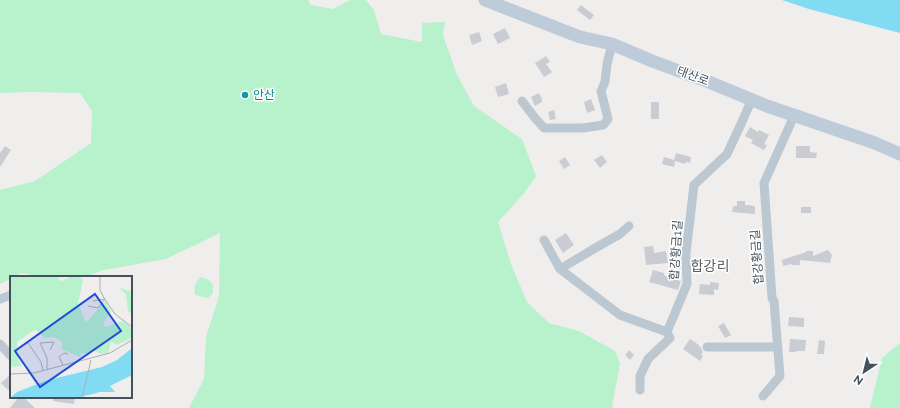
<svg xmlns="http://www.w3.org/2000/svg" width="900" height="408" font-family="Raleway,'Noto Sans KR',sans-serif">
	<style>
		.green { fill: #b7f2cd }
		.water { fill: #81dbf2 }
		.building { fill: #c9ccd2 }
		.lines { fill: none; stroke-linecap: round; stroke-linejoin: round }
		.street { stroke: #bcc8d1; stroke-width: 9 }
		.secondary { stroke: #becbd8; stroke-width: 13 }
		.culture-dot { fill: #0f9aa8; stroke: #fff; stroke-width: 1.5 }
		.labels { text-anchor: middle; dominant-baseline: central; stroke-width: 3; stroke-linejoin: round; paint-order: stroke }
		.street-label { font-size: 12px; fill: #44515c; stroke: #fff }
		.culture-label { font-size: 12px; fill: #0d838f; stroke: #fff; text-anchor: start }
		.quarter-label { font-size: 14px; fill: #595e63; stroke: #fff }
		.inset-road { fill: none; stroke: #abafb3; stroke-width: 1 }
		.view { fill: #1d4ed8; fill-opacity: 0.15; stroke: #1d4ed8; stroke-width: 2 }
		.inset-edge { fill: none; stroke: #44515c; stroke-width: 2 }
	</style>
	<rect width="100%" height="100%" fill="#f0eded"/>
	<path class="green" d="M0,0H308L311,5L333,9L350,0H366L374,10L381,34L422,42V23L445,22L443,35L457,75L474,106L522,139L536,176L525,192L498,222L511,264L527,302L549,323L579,331L615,351L620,364L612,406L613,408H189L204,379L206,337L219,296L220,233L166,259L104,270L85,277H43L21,273L14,277H11V279L0,284V190L35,181L91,143L92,111L80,93L31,92L0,93Z
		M201,277L209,280L213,285V293L208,298L195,295C194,286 194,284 201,277Z
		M900,343V408H870L882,358Z"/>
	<path class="water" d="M782,0H900V33L809,9Z"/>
	<path class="building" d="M581,5L594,15L590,20L577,10Z
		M505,28L510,38L498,44L493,34Z
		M479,32L482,41L472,45L469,35Z
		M546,56L550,62L546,64L552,72L544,77L535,63Z
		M506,83L509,94L498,97L495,87Z
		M539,93L542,99V102L535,106L531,97Z
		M591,99L595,110L587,113L584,102Z
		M651,102H659V119H651Z
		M554,110L556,119L550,120L548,112Z
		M750,127L758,132L759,130L769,135L764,144L767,145L764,150L751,143L753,140L745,136Z
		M5,146L11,150L0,167V153Z
		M796,146H810V152L817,153L816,158H796Z
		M676,153L691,157L690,163L686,162L685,164L675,161L674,167L662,164L664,157L674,160Z
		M602,155L607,162L600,168L594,160Z
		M565,157L570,165L564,169L559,161Z
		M737,201H745V205L755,206V214L732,212L733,206H737Z
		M801,207H811V213H801Z
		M566,233L574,245L563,253L555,240Z
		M653,246L654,253L666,251L668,263L646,265L644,247Z
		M828,250L832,255L830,263L800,260V265H792V264L783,266L782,260L806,252V251H813V256Z
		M653,270L664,273V275L668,277V278L681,281L678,290L649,282Z
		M710,282L719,283L718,290L714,289V295L699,294L700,284L710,285Z
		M789,317L804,318V327L788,326Z
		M724,323L731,335L725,338L718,326Z
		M690,339L699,345V346L701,348L703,352L701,355L703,356L700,361L683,349Z
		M790,339L806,340L805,351H796V352H789Z
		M819,340L825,341L824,354H817Z
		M629,350L634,355L630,360L625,355Z
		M11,374V387L8,390L1,383Z
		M19,397H23L35,408H10Z
		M53,397H75L74,404L53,401Z"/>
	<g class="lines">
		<path class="street" d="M522,101L535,118L544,128H583L603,125L608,119L601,91L605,82L607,64L612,44
			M629,226L620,234L597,247L560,269L620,315L667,332L687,284L686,253L694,185L727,154L741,124L752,99
			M544,240L560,269
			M0,299L11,295
			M0,344L11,356
			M707,347H778
			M640,390V376L648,359L670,338L667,332
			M763,396L780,376L774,301L772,298L764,183L794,116"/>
		<path class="secondary" d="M485,0L580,37L612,44L652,61L709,82L767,106L875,143L900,154"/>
	</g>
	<circle class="culture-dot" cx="245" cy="95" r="4"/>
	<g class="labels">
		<g class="street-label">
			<text transform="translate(693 76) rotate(20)">태산로</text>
			<text transform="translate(676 250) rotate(-86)">합강황금1길</text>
			<text transform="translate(757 257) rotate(-94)">합강황금길</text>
		</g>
		<g class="culture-label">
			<text x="253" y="95">안산</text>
		</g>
		<g class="quarter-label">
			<text x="710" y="266">합강리</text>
		</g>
	</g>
	<g transform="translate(10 276)">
		<rect width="122" height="122" fill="#f0eded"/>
		<path d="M0,0H50L48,4L52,5L62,0H70L73,5L68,27L76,47L95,25L101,35L93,48L95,51L114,45L122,53V62L107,69L101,66L98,77L90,78L83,74L79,78L71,77L70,81L52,73V66L45,61L34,62L28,55L24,54L7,66L8,83L12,90L2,91L0,86ZM109,11L122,16V39L118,35L116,19Z" fill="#b7f2cd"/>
		<path d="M122,72V99L100,110L105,116H90L67,122H0L7,116L38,104L92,91L107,84Z" fill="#81dbf2"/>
		<path class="inset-road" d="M90,0V14L94,22L105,38L122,51M78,30L88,32L95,23L83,25M18,67L31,86L33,94M53,89L49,81L54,77L58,78M37,93V82L30,67L44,66L40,74M0,98L24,97L100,77L122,64M72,122L81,84"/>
		<path class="view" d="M85,18L111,55L30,111L5,75Z"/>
		<rect width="122" height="122" class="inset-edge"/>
	</g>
	<g transform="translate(864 372) rotate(215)" stroke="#ffffff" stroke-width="3" paint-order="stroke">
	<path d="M0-3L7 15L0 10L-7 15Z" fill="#44515c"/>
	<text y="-6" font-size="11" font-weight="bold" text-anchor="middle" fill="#44515c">N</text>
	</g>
</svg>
